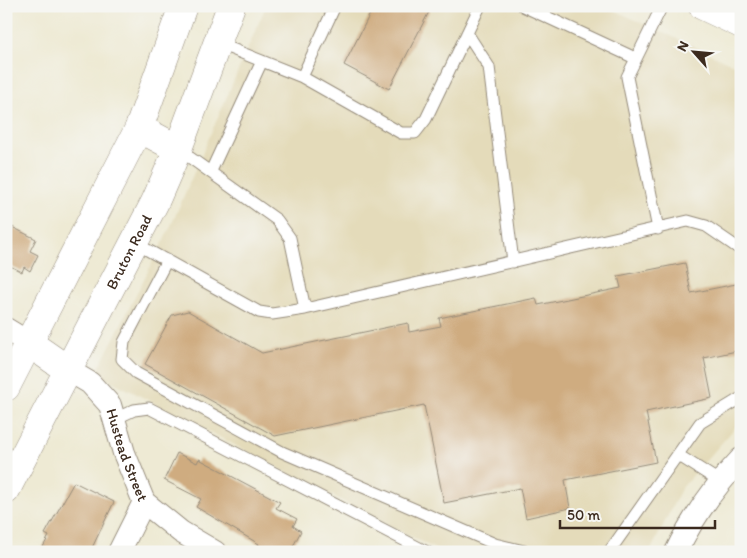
<svg xmlns="http://www.w3.org/2000/svg" width="747" height="558" font-family="Itim,sans-serif">
	<style>
		.built { fill: #e4dbba }
		.building { fill: #cfac80 }
		.lines { fill: none; stroke-linecap: round; stroke-linejoin: round }
		.lane-casing { stroke: #948a79; stroke-width: 13 }
		.street-casing { stroke: #948a79; stroke-width: 24 }
		.secondary-casing { stroke: #948a79; stroke-width: 29 }
		.lane { stroke: #fff; stroke-width: 11 }
		.street { stroke: #fff; stroke-width: 22 }
		.secondary { stroke: #fff; stroke-width: 28 }
		.labels { text-anchor: middle; dominant-baseline: central; stroke-width: 4; stroke-linejoin: round; paint-order: stroke }
		.street-label { font-size: 15px; fill: #3b2a1e; stroke: #f6f6f2 }
	</style>
	<rect width="100%" height="100%" fill="#f6f6f2"/>
	<filter id="ink" filterUnits="userSpaceOnUse"><feTurbulence type="fractalNoise" baseFrequency=".02" numOctaves="2"/><feDisplacementMap in="SourceGraphic" scale="10" xChannelSelector="R" yChannelSelector="G"/><feConvolveMatrix kernelMatrix="1 2 1 2 8 2 1 2 1" color-interpolation-filters="sRGB"/></filter>
	<filter id="wash" filterUnits="userSpaceOnUse"><feTurbulence type="fractalNoise" baseFrequency=".0096" numOctaves="4" result="noise"/><feDisplacementMap in="SourceGraphic" scale="20" xChannelSelector="R" yChannelSelector="G"/><feGaussianBlur stdDeviation="1.12" result="paint"/><feColorMatrix in="noise" values="0 0 0 0 0 0 0 0 0 0 0 0 0 0 0 0 0 1.4 0 .05"/><feComposite in="paint" operator="in"/></filter>
	<g filter="url(#wash)">
		<rect width="100%" height="100%" fill="#eeead4"/>
		<path class="built" d="M266,6H605L741,68V421L681,489L650,552H441L96,373L170,228Z"/>
		<g id="blocks">
			<path class="building" d="M380,6H432L389,89L344,65L371,12L376,14Z
				M6,224L36,239L30,251L38,255L30,271L24,267L22,272L6,264Z
				M685,263L691,293L741,283V350L704,358L712,398L646,412L656,462L565,480L570,508L526,518L520,488L444,503L424,405L275,436L145,364L172,315L188,311L262,353L408,323L409,332L441,326L439,318L536,298L538,305L621,288L618,276Z
				M177,453L197,463L199,459L203,461L280,502L276,508L297,519L293,526L301,531L290,552H255L259,544L196,507L201,499L164,480Z
				M74,482L114,502L90,552H52L43,547L49,536L45,534Z"/>
		</g>
	</g>
	<g filter="url(#ink)">
		<use href="#blocks" fill-opacity="0" stroke="#948a79" stroke-width="1"/>
		<g class="lines">
			<defs>
				<path id="lane" d="M523,6L635,58
					M467,33L489,67L513,262
					M217,43L302,77L401,133H415L426,119L480,6
					M302,77L335,6
					M178,149L277,220L290,238L305,309
					M211,171L262,61
					M658,229L627,77L662,6
					M135,243L259,312L272,314L305,309L688,221L706,226L741,250
					M167,260L124,342L122,359L136,373L282,452L495,544L528,552
					M115,419L134,410L149,408L427,552
					M678,455L719,481
					M609,552L700,423L741,398"/>
				<g id="street">
					<path d="M6,329L29,343"/>
					<path id="s1" d="M68,370L90,383L110,405L124,453L144,502L181,532L215,552"/>
					<path d="M119,552L144,502"/>
					<path d="M676,552C693,517 714,487 741,459"/>
				</g>
				<g id="secondary">
					<path d="M703,6L741,24"/>
					<path d="M139,128L178,149"/>
					<path d="M29,343L68,370"/>
					<path d="M6,387L139,128L183,6"/>
					<path id="s2" d="M6,490L155,202L178,149L231,6"/>
				</g>
			</defs>
			<use href="#lane" class="lane-casing"/>
			<use href="#street" class="street-casing"/>
			<use href="#secondary" class="secondary-casing"/>
			<use href="#lane" class="lane"/>
			<use href="#street" class="street"/>
			<use href="#secondary" class="secondary"/>
		</g>
	</g>
	<g class="labels">
		<g class="street-label">
			<text stroke="none"><textPath href="#s2" startOffset="268">Bruton Road</textPath></text>
			<text stroke="none"><textPath href="#s1" startOffset="108">Hustead Street</textPath></text>
		</g>
	</g>
	<rect width="747" height="558" fill="none" stroke="#f6f6f2" stroke-width="25"/>
	<g transform="translate(694 52) rotate(297)" stroke="#f6f6f2" stroke-width="4" paint-order="stroke">
	<path d="M0-4L9 19L0 12L-9 19Z" fill="#3b2a1e"/>
	<text y="-8" font-size="14" font-weight="bold" text-anchor="middle" fill="#3b2a1e">N</text>
	</g>
	<path d="M560 520v8h155v-8" fill="none" stroke="#3b2a1e" stroke-width="2.5"/>
	<text x="567" y="520" font-size="15" fill="#3b2a1e" stroke="#f6f6f2" stroke-width="4" paint-order="stroke">50 m</text>
</svg>
